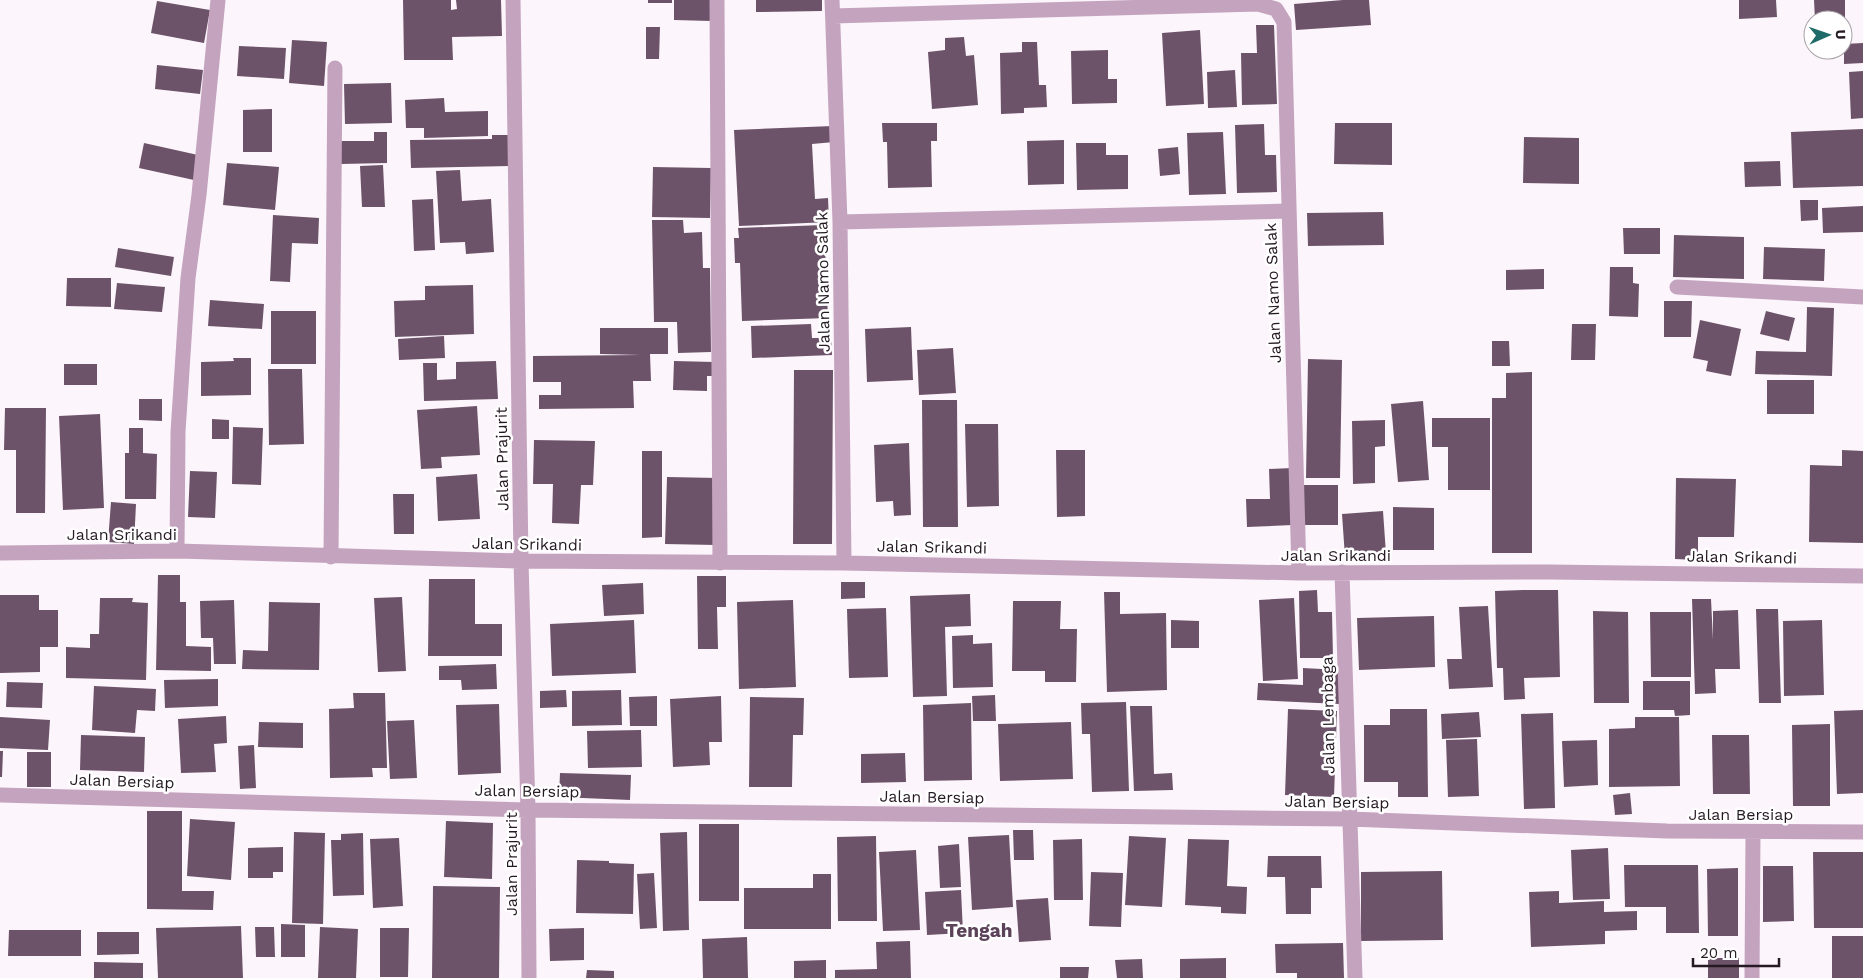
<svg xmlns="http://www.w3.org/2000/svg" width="1863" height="978" font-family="'Work Sans',sans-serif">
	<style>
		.building { fill: #6d5369 }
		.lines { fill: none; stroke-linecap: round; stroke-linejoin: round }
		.minor { stroke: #c4a3bf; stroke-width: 15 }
		.labels { text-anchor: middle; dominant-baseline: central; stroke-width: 5; stroke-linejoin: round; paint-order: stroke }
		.street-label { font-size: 16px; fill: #251a23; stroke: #fff }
		.quarter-label { font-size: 19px; font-weight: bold; fill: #5c4359; stroke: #fff }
	</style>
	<rect width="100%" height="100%" fill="#fcf5fb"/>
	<path class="building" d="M403,0H451V10L457,9L456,0H501L502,36L452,37L453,60H404Z
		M648,0H672V3H648Z
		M674,0H711V21L674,20Z
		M756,0H822V11L756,12Z
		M1343,0H1369L1371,25L1296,30L1294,4Z
		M1739,0H1776L1777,17L1739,19Z
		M1814,0H1845V26H1843V20H1815Z
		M157,1L210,10L204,43L151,33Z
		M1256,25H1274L1277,104L1242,105L1241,53H1257Z
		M646,27H660L659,59H646Z
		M1200,30L1204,104L1166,106L1162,33Z
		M964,37L966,56L974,55L978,105L932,109L928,52L945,50V38Z
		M292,40L327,42L324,86L289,83Z
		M1022,42H1037L1039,85H1046L1047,107L1024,108V113L1001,114L1000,53L1022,52Z
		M1863,43V63L1844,64V44Z
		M239,46L286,48L284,79L237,76Z
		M1108,50V79H1117V103L1072,104L1071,51Z
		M157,65L203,70L200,94L155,89Z
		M1235,70L1237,107L1208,108L1207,72Z
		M1863,71V118L1851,119L1849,72Z
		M391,83L392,123L345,124L344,84Z
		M444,98L445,112L488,111V136L424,138V128H406L405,100Z
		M272,109V152H243V110Z
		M882,123H937V141H931L932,187L888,188L887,142H883Z
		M1335,123H1392V165L1334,164Z
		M1264,124L1265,155H1276L1277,192L1237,193L1235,125Z
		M833,126L834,142L812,144L815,199L828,198L829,222L739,226L734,130Z
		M1863,129V186L1793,188L1791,132Z
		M374,132H387V163L341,164L340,141H374Z
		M1223,132L1226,194L1189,195L1187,133Z
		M492,135H511V166L411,168L410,140L492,139Z
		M1524,137L1579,138V184L1523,183Z
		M1064,140V184L1028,185L1027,141Z
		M144,143L198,155L194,180L139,168Z
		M1076,143H1106V155H1128V189L1077,190Z
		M1178,147L1180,174L1160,176L1158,149Z
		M1780,161L1781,186L1745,187L1744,162Z
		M227,163L279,167L275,210L223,205Z
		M383,165L385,207H362L360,166Z
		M653,167L711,168L710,218L652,217Z
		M460,170L462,201L491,199L494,252L466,254L465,242L440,243L436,171Z
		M433,199L435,250L414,251L412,200Z
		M1800,200H1818V220L1801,221Z
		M1863,206V232L1823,233L1822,208Z
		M1383,212L1384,245L1308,246L1307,213Z
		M273,215L319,218L318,244L292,243L290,282L270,281Z
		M652,220H683L684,233L702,232L703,268H710L711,352L678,353L677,322H654Z
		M824,225L828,318L742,321L740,263H735L734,238H739L738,228Z
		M1623,228H1660V254H1624Z
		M1674,235L1744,237V279L1673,277Z
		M1764,247L1825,249L1824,281L1763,279Z
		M118,248L174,257L171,276L115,267Z
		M1610,267H1633V283L1639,284L1638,317L1609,316Z
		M1544,269V289L1506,290V270Z
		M67,278H111V307L66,306Z
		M117,283L165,287L162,312L114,309Z
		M473,285L474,334L395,337L394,301L425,300V286Z
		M210,300L264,304L262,329L208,326Z
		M1664,301H1692L1691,337H1664Z
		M1807,307L1834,308L1832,376L1755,374L1756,351L1806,352Z
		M271,311H316V364H271Z
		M1766,311L1795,318L1789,341L1760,334Z
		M1700,320L1741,329L1731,376L1706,371L1708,361L1693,358Z
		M811,324L812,338H831L832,355L752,358L751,326Z
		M1572,324H1596L1595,360H1571Z
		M911,327L913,380L867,382L865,329Z
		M600,328H668V354H650L651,381H633L634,408L539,409V395H561V382H533V356L641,355L600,354Z
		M444,336L445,358L399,360L398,339Z
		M1492,341H1509L1510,366H1492Z
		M953,348L956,393L919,395L917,350Z
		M233,358H251V395L201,396V362L234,361Z
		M1308,359L1342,360L1340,478H1306Z
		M496,361L498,399L424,401L423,363H437V380L456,379V362Z
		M674,361L714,362V376H707V391L673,390Z
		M64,364H97V385H64Z
		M268,369H302L304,444L269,445Z
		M794,370H833L832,544H793Z
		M1532,372V553H1492V398H1506V373Z
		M1767,380H1814V414H1767Z
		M139,399H162V421L139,420Z
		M922,400H957L958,527H923Z
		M1423,401L1429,480L1398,482L1391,404Z
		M477,406L480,455L441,457L442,468L421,469L417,410Z
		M5,408H46L45,513H16V450H4Z
		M100,414L104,508L63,510L59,416Z
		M1432,418H1490V490H1448V447H1432Z
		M212,419L229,420V439H212Z
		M1385,420V446L1375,447V483L1353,484L1352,421Z
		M965,424H998L999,506L967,507Z
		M233,427L263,428L261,485L232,484Z
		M129,428H143V453L157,454L156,499H125V453H129Z
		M534,440L595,441L593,485H581L579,524L552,523L553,484H533Z
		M909,443L911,515L894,516L893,501L876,502L874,445Z
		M1056,450H1085V516L1057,517Z
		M1842,450L1863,451V543L1809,542L1810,465L1842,466Z
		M642,451H662V537L642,538Z
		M1292,468L1293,525L1247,527L1246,499H1270L1269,469Z
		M190,471L217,472L215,518L188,517Z
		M477,474L480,519L438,521L436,477Z
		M667,477L718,478L716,545L665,544Z
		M1676,478L1736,479L1734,537H1698V560L1675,559Z
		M1299,485H1338V525H1299Z
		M393,494H414V534H394Z
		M111,502L136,504L134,544L108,542Z
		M1393,507L1434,508V550H1393Z
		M1383,511L1386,554L1345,557L1342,514Z
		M158,575H180V602H186V646L211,647V671L156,670Z
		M697,576H726V607H717L718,649H698Z
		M429,579H475V624H502V656H428Z
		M841,582H865V598L841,599Z
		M643,583L644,614L604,616L602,585Z
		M1317,590L1318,612H1332L1333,658H1300L1299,591Z
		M1523,590H1558L1560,677L1524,678L1525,699L1504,700L1503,668H1497L1495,591Z
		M1104,592H1120V614L1166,613L1167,690L1107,692Z
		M970,594L971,626L945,627L947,696L913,697L910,596Z
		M0,595H39V610H58V647H40V672L0,673Z
		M402,597L406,671L378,672L374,598Z
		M100,598H133L132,602L148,603L146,680L66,678V647L90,648V634H99Z
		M1294,598L1298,679L1263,681L1259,600Z
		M1692,599H1711L1713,640V611L1738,610L1740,669H1715L1716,693L1695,694Z
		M234,600L236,664H214L213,638H201L200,601Z
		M793,600L796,687L739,689L737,602Z
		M1013,601H1061L1060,629H1077L1076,682H1045V671H1012Z
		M269,602L320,603L319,670L242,669L243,650L268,651Z
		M1488,606L1493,687L1449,689L1447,659H1462L1459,607Z
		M886,608L888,677L849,678L847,609Z
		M1756,609H1778L1781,703H1759Z
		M1593,611L1628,612L1629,703H1594Z
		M1650,612H1691V677H1651Z
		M1434,616L1435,667L1359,670L1357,618Z
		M634,620L636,673L552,676L550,624Z
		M1171,620L1199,621V648H1171Z
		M1822,620L1824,695L1784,696L1783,621Z
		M973,635V644L992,643L993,687L953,688L952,636Z
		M496,664L497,689L462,690L461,680H439V666Z
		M1303,668L1340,670L1339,704L1257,700L1258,683L1303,685Z
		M218,679V706L165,708L164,680Z
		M1643,681H1690V715L1675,716L1674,710H1643Z
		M7,682L43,683L42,708L6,707Z
		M94,686L156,689L155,711L137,710L135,733L92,730Z
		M566,690L567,707L540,708V691Z
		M621,690L622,725L572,726V691Z
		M353,693H385L387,768H372L373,777L330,778L329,709L354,708Z
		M995,695L996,721H973L972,696Z
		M657,696V726H630L629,697Z
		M721,696L722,742H709L710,765L673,767L670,699Z
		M750,697L804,698L803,735H793L792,787H749Z
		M1126,702L1129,791L1092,792L1090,734H1082L1081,703Z
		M971,703L972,780L924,781L923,705Z
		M499,704L501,773L458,775L456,705Z
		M1130,706H1152L1154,774L1172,773L1173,790L1134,791Z
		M1288,709L1337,711L1334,797L1285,795Z
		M1390,709H1427L1428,797H1398V782H1364V725H1390Z
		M1863,710V793L1837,794L1834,711Z
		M1479,712L1481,737L1442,739L1441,714Z
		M1553,713L1555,808L1524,809L1521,714Z
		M226,716L227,743L214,744L216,772L181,773L178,719Z
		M0,717L50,720L48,750L0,748Z
		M1635,717H1679L1680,786L1609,787V729L1635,728Z
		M414,720L417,778L390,779L387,721Z
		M259,722L303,723V748L258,747Z
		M1071,722L1073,779L1000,781L998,724Z
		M1830,724V806H1793L1792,725Z
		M641,730L642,767L588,768L587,731Z
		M81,735L145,737L144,772L80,770Z
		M1712,735H1749L1750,794H1713Z
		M1477,739L1479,796L1448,797L1446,740Z
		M1597,740L1598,785L1564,787L1562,741Z
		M254,745L256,788L240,789L238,746Z
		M0,751H3L2,777H0Z
		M27,752H51V787H27Z
		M905,753L906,782L861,783V754Z
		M560,773L631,775L630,800L559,797Z
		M1630,793L1632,814L1615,815L1613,795Z
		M147,811H182V891H214L213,910L147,909Z
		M190,819L235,822L231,880L187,876Z
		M446,821L493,823L492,879L444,877Z
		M699,824H739V901H699Z
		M1013,830H1033L1034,860H1014Z
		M294,832L325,833L323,924L292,923Z
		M687,832L689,930L663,931L660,833Z
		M363,833L364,895L333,896L331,840H341V834Z
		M1009,835L1013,907L972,910L968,837Z
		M876,836L877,921H838L837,837Z
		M1129,836L1166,838L1162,907L1125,905Z
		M399,838L403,906L373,908L370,839Z
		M1082,839L1083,900H1054L1053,840Z
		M1188,839L1229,840L1227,886L1247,887L1246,914L1221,913V907L1185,905Z
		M959,844L961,887L940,888L938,846Z
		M283,847V872H273V878H248V848Z
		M1608,848L1610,899L1573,900L1571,850Z
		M916,850L920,930L883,931L879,852Z
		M1813,852H1863V928H1814Z
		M1268,856H1321L1322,888H1311V914H1286L1285,877H1267Z
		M577,860L609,861V863L634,864L633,914L576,913Z
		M1624,865H1698L1699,933H1666V907H1625Z
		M1763,866H1793L1794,921L1763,922Z
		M1738,868V936H1708L1707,869Z
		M1442,871L1443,940L1361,941V872Z
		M1091,872L1123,873L1121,927L1089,926Z
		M654,873L657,928L640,929L637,874Z
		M813,874H831V929H744V888H813Z
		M433,886L500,887L499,978H432Z
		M961,890L963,933L927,935L925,892Z
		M1559,891V903L1604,901V912L1637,911V930L1605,931V944L1531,947L1529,892Z
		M1048,898L1051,940L1019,942L1016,900Z
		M281,924L305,925V957H281Z
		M241,926L243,978H158L156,928Z
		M255,927H274L275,957H256Z
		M320,927L358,929L356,978H318Z
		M380,928H409L408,977H380Z
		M584,928V960L550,961L549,929Z
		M9,930H81V956H8Z
		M97,932H139V954L97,955Z
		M1832,936H1863V978H1832Z
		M747,937L748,978H703L702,939Z
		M910,941L911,978H835V970L877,969L876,942Z
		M1343,943L1344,978H1297V973H1276L1275,944Z
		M1226,958V978H1180V959Z
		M1708,958H1739V978H1708Z
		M1142,959L1143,978H1117L1115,960Z
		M826,960V978H794V961Z
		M94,962L143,963V978H94Z
		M1060,967H1089L1088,978H1060Z
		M587,970L614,971V978H586Z"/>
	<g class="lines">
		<path class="minor" d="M513,0L521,561L528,810L529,978
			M717,0L720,563
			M832,0L840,222L844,563
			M833,16L1258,4L1276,9L1284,22L1299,573
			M840,222L1288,211
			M1677,287L1863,297
			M177,551L178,432L188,278L199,195L218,0
			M0,553L177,551L521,561L844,563L1299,573L1550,572L1863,576
			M331,557L335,68
			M1342,572L1355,978
			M0,795L528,810L1349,819L1667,831L1863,832
			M1752,978L1753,832"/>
	</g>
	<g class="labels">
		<g class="street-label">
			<text transform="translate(823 282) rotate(-91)">Jalan Namo Salak</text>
			<text transform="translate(1273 293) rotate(-92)">Jalan Namo Salak</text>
			<text transform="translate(502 459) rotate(-91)">Jalan Prajurit</text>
			<text x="122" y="534">Jalan Srikandi</text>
			<text transform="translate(527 544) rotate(1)">Jalan Srikandi</text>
			<text transform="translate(932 547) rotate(1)">Jalan Srikandi</text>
			<text x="1336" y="555">Jalan Srikandi</text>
			<text transform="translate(1742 557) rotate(1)">Jalan Srikandi</text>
			<text transform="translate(1328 715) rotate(-91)">Jalan Lembaga</text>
			<text transform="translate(122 781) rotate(2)">Jalan Bersiap</text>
			<text transform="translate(527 791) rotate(1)">Jalan Bersiap</text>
			<text transform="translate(932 797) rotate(1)">Jalan Bersiap</text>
			<text transform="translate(1337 802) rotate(1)">Jalan Bersiap</text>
			<text x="1741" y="814">Jalan Bersiap</text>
			<text transform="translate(511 864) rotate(-90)">Jalan Prajurit</text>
		</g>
		<g class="quarter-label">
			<text x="979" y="930">Tengah</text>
		</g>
	</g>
	<g transform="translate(1828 35) rotate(88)"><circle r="24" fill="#ffffff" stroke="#a8a3a7"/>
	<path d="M0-4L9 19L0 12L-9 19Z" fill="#1f6b69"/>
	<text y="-8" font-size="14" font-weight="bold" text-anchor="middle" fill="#251a23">U</text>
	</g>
	<path d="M1693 958v8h86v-8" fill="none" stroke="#251a23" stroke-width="2.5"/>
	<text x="1700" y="958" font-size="15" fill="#251a23" stroke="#ffffff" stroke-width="4" paint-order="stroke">20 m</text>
</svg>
